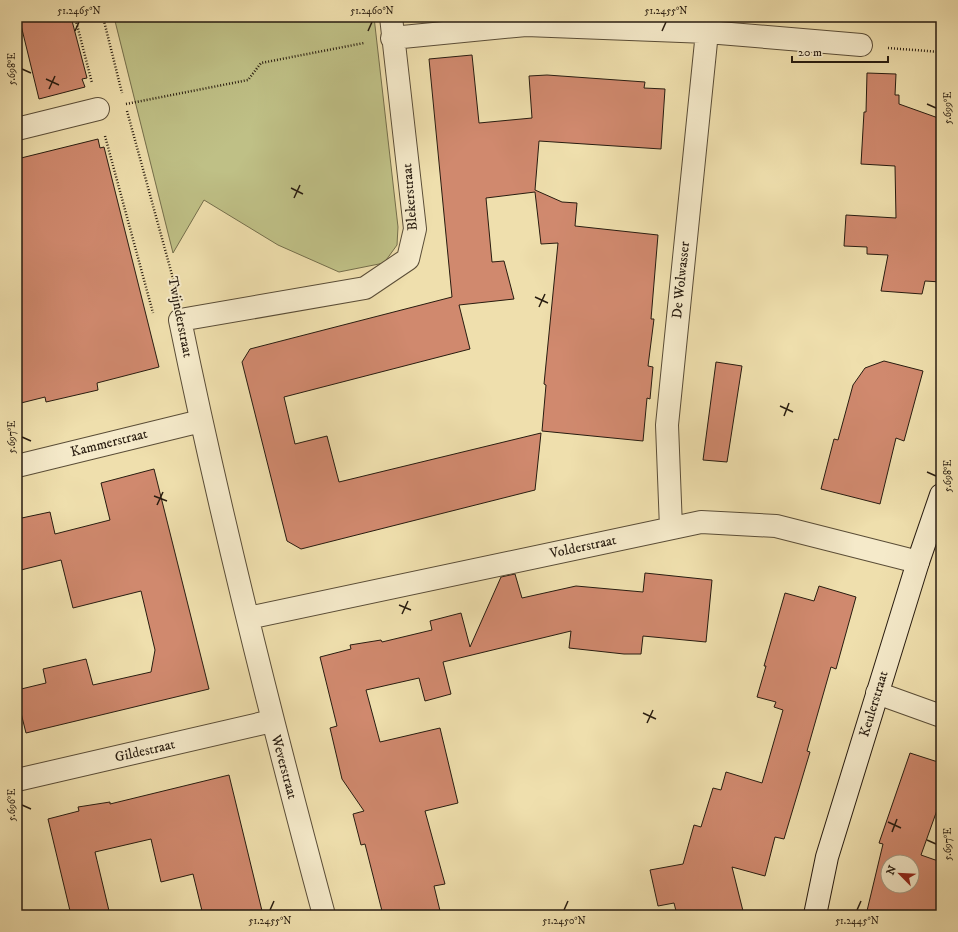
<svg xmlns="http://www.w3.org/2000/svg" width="958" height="932" font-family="'IM FELL DW Pica',serif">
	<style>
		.green { fill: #bfc086; stroke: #746e4b }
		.building { fill: #d0896e; stroke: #281c10; fill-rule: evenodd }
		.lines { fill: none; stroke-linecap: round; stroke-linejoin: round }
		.street-casing { stroke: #5a4d37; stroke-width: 24 }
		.secondary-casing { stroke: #281c10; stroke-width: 24 }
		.path { stroke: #281c10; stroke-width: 2.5; stroke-dasharray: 1 2; stroke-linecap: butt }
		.street { stroke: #f5eaca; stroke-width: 22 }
		.secondary { stroke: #f5eaca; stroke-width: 22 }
		.ticks { fill: none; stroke: #281c10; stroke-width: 1.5 }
		.labels { text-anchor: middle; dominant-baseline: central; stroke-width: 4; stroke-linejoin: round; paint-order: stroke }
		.street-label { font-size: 14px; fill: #281c10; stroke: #f5eaca }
		.neatline { fill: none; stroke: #281c10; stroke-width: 1.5 }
		.ticks-label { font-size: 10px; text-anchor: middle; fill: #281c10 }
	</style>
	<rect width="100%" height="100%" fill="#efdfad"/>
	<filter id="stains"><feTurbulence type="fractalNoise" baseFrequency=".005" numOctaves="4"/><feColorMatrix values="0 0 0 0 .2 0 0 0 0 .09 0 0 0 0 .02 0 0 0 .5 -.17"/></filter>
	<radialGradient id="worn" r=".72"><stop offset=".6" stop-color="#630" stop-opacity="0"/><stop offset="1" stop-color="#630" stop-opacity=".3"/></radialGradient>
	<path class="green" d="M114,17H374L398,227L397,245L384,263L339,272L278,245L204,200L173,253Z"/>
	<path class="building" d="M19,17H71L87,78L82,79L85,87L39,99Z
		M472,55L479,123L532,118L529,76L547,75L645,82L644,88L665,89L661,149L539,141L535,190L562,202L577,203L575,226L658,235L651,319H654L648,366L653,367L650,399L647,398L643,441L542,431L546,385L544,384L558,243L541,244L535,192L486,198L492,262L504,261L514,299L459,305L470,349L284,397L295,444L327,436L339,482L541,433L535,490L301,549L287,541L242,362L250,349L452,297L429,59Z
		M867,73L896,74L895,95H899V104L941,119V282L925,281L922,294L881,291L888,255L867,254V247L844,246L846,215L896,218L895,166L861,164L864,112H866Z
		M98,139L100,148L104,147L159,367L97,383L98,390L46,402L45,397L17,404V159Z
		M884,361L923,371L904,441L896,438L880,504L821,489L834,439L838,440L853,385L865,368Z
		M716,362L742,366L727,462L703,460Z
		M154,469L209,689L26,733L17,697V690L46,683L43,669L86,659L93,685L151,672L155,650L141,591L73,608L61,560L17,571V519L50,512L55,534L110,520L101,483Z
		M645,573L712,580L706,642L643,636L641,654H624L569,648L571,631L443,662L451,694L425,701L419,678L366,690L380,742L440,728L458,803L425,811L445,884L434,886L441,915H383L365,844L361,845L353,814L364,811L342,779L330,728L337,726L320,657L351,649L350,645L381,640L382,642L432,630L430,621L461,613L470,647L501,577L515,574L522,598L576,586L643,592Z
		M819,586L856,597L836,669L831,667L807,751L810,752L784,839L775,837L765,876L732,867L744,915H677L674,903L658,906L650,870L683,864L694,825L701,827L713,788L721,790L726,772L762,783L783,710L774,707L776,702L757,697L766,666H764L785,593L814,601Z
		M910,753L941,763V799L921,855L941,862V915H866L883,844L879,843ZM888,862H912V886H888Z
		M229,775L263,915H203L193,874L161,882L151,839L95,852L110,915H71L48,819L79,811L78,807L110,802V804Z"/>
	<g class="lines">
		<defs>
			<path id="street" d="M392,38L526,25L707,32L861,45
				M17,129L98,109
				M17,466L201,421
				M671,528L667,425L707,32
				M248,618L701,522L776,526L918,562
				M877,693L941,716
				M17,780L272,721
				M324,915C271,718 221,520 180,320L365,288L408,259L415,229L391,17"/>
			<path id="secondary" d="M815,915L827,857L918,562L941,495"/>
		</defs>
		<use href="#street" class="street-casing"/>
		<use href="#secondary" class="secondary-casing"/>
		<path class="path" d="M75,17L92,83
			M103,17L122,93
			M888,48L941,52
			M126,104L248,80L261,63L364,43
			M127,111L177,293
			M105,136L153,313"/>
		<use href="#street" class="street"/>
		<use href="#secondary" class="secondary"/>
	</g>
	<path class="ticks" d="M75,31L79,22M368,31L372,22M662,31L666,22M22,69L31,73M46,79L59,85M49,89L55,76M927,104L936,108M291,188L303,194M294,198L300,185M535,297L548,303M539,307L545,294M780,406L793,412M784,416L789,403M22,437L31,441M927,472L936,476M154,496L167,501M157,505L163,492M399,605L411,610M402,614L408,601M643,713L656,719M647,723L653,710M22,805L31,809M888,822L901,828M892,832L897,819M927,840L936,844M270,910L274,901M564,910L568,901M857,910L861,901"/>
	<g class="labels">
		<g class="street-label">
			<text transform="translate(410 197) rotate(-95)">Blekerstraat</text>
			<text transform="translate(681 280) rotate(-84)">De Wolwasser</text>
			<text transform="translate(180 317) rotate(79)">Twijnderstraat</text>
			<text transform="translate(109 443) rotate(-14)">Kammerstraat</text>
			<text transform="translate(583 547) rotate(-12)">Volderstraat</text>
			<text transform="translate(874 704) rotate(-73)">Keulerstraat</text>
			<text transform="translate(145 751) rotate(-13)">Gildestraat</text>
			<text transform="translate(284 767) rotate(75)">Weverstraat</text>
		</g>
	</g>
	<rect width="958" height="932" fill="none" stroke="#efdfad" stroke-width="44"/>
	<g transform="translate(900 874) rotate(294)"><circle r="19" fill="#f5eaca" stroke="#a39880"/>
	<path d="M0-3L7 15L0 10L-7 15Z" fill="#8f2418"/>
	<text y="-6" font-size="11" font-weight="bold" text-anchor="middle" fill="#281c10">N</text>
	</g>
	<path d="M792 56v6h96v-6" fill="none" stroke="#281c10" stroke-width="2"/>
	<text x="798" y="56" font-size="12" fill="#281c10" stroke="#f5eaca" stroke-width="3" paint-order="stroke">20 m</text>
	<rect x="22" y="22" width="914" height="888" class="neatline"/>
	<g class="ticks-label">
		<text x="79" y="14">51.2465°N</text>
		<text x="372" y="14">51.2460°N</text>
		<text x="666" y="14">51.2455°N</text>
		<text transform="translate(11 69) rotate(-90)" y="4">5.698°E</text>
		<text transform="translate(947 108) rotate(-90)" y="4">5.699°E</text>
		<text transform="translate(11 437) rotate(-90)" y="4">5.697°E</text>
		<text transform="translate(947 476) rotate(-90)" y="4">5.698°E</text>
		<text transform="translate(11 805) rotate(-90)" y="4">5.696°E</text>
		<text transform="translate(947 844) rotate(-90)" y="4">5.697°E</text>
		<text x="270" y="924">51.2455°N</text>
		<text x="564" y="924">51.2450°N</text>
		<text x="857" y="924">51.2445°N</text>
	</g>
	<rect width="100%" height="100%" filter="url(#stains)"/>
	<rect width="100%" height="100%" fill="url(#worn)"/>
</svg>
